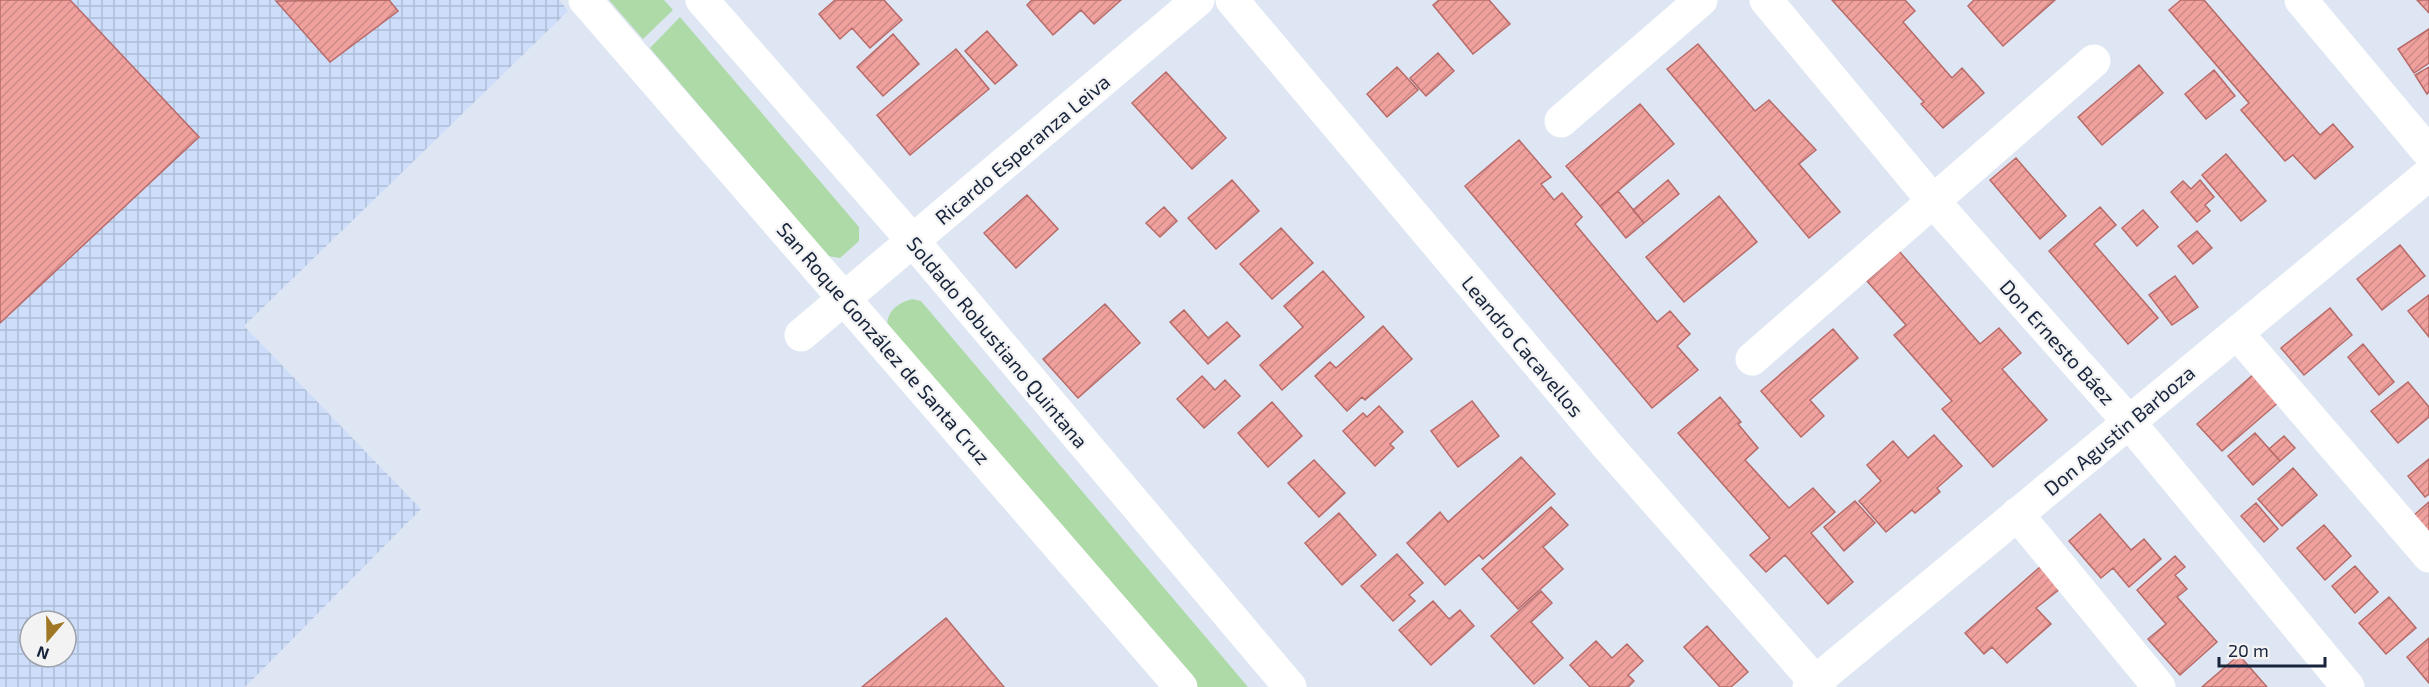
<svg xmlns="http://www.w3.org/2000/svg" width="2429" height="687" font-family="'Exo 2',sans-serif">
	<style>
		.industrial { fill: url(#industrial-grid); fill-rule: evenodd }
		.green { fill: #addaa7 }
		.building { fill: url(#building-hatch); stroke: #b76b69; stroke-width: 1.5 }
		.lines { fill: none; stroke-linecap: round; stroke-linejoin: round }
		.minor { stroke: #fff; stroke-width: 33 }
		.labels { text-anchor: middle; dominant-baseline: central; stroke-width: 4.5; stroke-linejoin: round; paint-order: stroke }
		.street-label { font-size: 20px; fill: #17243c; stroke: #f3f3f3 }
	</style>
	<defs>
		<pattern id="industrial-grid" width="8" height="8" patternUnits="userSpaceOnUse" patternTransform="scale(1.5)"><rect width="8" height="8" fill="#cdddfa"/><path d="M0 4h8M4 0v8" fill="none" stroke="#afbed7"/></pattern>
		<pattern id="building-hatch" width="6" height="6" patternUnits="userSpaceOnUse" patternTransform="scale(1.5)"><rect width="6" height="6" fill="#f0a19e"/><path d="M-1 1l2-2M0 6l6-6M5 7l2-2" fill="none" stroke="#cd8a89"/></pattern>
	</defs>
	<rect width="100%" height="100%" fill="#dfe6f3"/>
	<path class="industrial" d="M0,0H559L568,11L244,326L421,509L245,687H0ZM30,621H66V657H30Z"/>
	<path class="green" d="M609,0H664L673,10L643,39Z
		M680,17L859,227V241L840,258L828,256L650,48Z
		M912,299L921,301L1248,687H1195L887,328C887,311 896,304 912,299Z"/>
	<path class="building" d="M0,0H70L199,137L0,323Z
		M389,0L398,11L330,62L276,1Z
		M835,0H884L902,20L870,48L852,28L840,39L819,14Z
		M1032,0H1121L1094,24L1081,10L1053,35L1027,5Z
		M1439,0H1489L1510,24L1473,54L1433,5Z
		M1832,0H1905L1915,11L1903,22L1952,78L1962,68L1984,93L1943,128L1921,104L1924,102Z
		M1974,0H2055L2003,46L1968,6Z
		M2181,0H2204L2320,135L2333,124L2353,147L2315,179L2293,155L2285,161L2241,110L2249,103L2169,10Z
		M2417,0H2429V13Z
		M2429,29V63L2414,73L2398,49Z
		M987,31L1017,65L995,84L965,51Z
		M893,34L919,64L883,96L857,67Z
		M1698,44L1755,111L1769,100L1816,150L1799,164L1840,212L1809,238L1667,69Z
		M956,49L989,89L910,155L877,115Z
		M1438,53L1454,71L1426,96L1410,78Z
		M2139,65L2163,93L2102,145L2078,117Z
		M1397,67L1418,90L1387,117L1367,94Z
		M2429,67V92L2427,94L2415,75Z
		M2214,70L2235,96L2206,119L2185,94Z
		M1166,72L1226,138L1192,169L1132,103Z
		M1640,104L1674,144L1600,206L1566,166Z
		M1519,140L1551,177L1541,184L1554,200L1562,193L1582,217L1575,224L1657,322L1670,311L1690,334L1677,346L1698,370L1652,408L1465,186Z
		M2226,154L2266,201L2241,221L2202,175Z
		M2016,158L2066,216L2040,239L1990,180Z
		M1232,180L1259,211L1216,249L1188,218Z
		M1668,180L1679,194L1644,223L1633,210Z
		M2200,180L2214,197L2205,205L2210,211L2197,222L2171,192L2183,181L2191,189Z
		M1618,191L1644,223L1626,238L1600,206Z
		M1027,195L1058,229L1016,268L984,233Z
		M1719,196L1757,242L1684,302L1646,257Z
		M1164,207L1177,221L1160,237L1146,223Z
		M2100,207L2116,225L2094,244L2158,318L2128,344L2049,251Z
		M2143,210L2158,227L2137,246L2122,228Z
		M1281,228L1313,263L1272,299L1240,264Z
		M2197,231L2212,248L2193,264L2178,246Z
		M2400,245L2425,276L2382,310L2357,279Z
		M1899,251L1980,344L1999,328L2021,353L2002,369L2047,420L1993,467L1942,409L1952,401L1894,335L1906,325L1867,281Z
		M1323,271L1364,317L1282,390L1260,365L1303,327L1284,306Z
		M2175,276L2198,307L2172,325L2149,295Z
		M2429,295V337L2408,311Z
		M1105,304L1140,343L1078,398L1043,359Z
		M2330,308L2352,335L2304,375L2281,348Z
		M1184,310L1208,338L1227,322L1240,336L1208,364L1170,322Z
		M1383,326L1412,359L1365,400L1362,397L1347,411L1315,376L1330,362L1336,368Z
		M1833,329L1858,358L1810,400L1824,416L1801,437L1761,391Z
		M2363,344L2394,382L2379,395L2348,357Z
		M2255,373L2280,401L2222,451L2197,424Z
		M1202,376L1215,390L1225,380L1240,396L1204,428L1177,399Z
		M2408,382L2429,407V417L2398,443L2371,411Z
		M1720,397L1741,422L1738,424L1758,448L1745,460L1789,508L1813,488L1835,512L1811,533L1853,582L1828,604L1785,555L1766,572L1750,555L1770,538L1678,433Z
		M1472,401L1499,436L1458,467L1431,431Z
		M1272,402L1302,436L1268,467L1238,433Z
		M1379,406L1403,432L1390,444L1394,448L1375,466L1343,431L1363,413L1367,417Z
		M2255,433L2280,461L2253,485L2228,456Z
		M1934,435L1962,466L1937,488L1940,492L1915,513L1912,510L1886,532L1859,501L1881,481L1867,465L1893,441L1908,458Z
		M2284,436L2295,448L2280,461L2269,449Z
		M1521,457L1555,494L1483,559L1479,555L1445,585L1407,543L1440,512L1448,522Z
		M2429,459V494L2425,497L2408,476Z
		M1314,460L1345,493L1319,517L1288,483Z
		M2293,468L2317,495L2282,526L2258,499Z
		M1855,501L1875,523L1844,551L1824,527Z
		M2429,502V534L2413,516Z
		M2256,503L2278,529L2264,542L2241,516Z
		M1551,507L1568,525L1543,547L1563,569L1518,609L1482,569Z
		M1339,513L1376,555L1342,585L1305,543Z
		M2100,514L2131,550L2144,539L2161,559L2129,587L2113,568L2101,578L2069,541Z
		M2324,525L2351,556L2325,580L2297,548Z
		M1397,554L1423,583L1409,595L1415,601L1393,621L1361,586Z
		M2175,556L2185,567L2175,575L2187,589L2177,597L2217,642L2180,675L2148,639L2166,624L2137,590Z
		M2355,566L2378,592L2355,613L2332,586Z
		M2040,567L2060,589L2036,608L2051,624L2007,663L1992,647L1984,654L1965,633Z
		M1541,591L1552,603L1531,622L1563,658L1534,684L1491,636Z
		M2389,597L2416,628L2386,654L2359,623Z
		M1433,601L1449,619L1460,610L1474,626L1431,665L1399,630Z
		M946,618L1004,687H862Z
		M1707,626L1748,672L1731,687H1720L1684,647Z
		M2429,638V683L2407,657Z
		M1596,641L1612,658L1627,644L1643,661L1628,675L1634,681L1628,687H1590L1570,665Z
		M2239,655L2267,687H2202Z"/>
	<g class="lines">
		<path class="minor" d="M585,0L1181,687
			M702,0L913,241L1290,687
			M1232,0L1606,444L1820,687
			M1766,0L1934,202L2129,422L2348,687
			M2301,0L2429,153
			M1561,121L1701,0
			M2237,333L2429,556
			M801,335L1198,0
			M1752,359L2094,61
			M2017,514L2159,687
			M1809,687L2429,174"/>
	</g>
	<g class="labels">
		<g class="street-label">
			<text transform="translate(1022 149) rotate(-40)">Ricardo Esperanza Leiva</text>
			<text transform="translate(998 342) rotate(50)">Soldado Robustiano Quintana</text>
			<text transform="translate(2058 342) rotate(48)">Don Ernesto Báez</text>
			<text transform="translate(884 343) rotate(49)">San Roque González de Santa Cruz</text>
			<text transform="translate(1523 346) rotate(50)">Leandro Cacavellos</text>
			<text transform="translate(2119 430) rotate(-40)">Don Agustin Barboza</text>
		</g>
	</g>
	<g transform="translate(48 639) rotate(200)"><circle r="28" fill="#f3f3f3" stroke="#9ba0aa" stroke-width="1.5"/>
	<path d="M0-4.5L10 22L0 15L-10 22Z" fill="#9f7725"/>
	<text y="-9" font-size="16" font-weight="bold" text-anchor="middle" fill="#17243c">N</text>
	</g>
	<path d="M2219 657v9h106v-9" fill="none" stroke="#17243c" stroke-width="3"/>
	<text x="2228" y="657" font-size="18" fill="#17243c" stroke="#f3f3f3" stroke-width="4.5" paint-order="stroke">20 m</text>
</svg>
